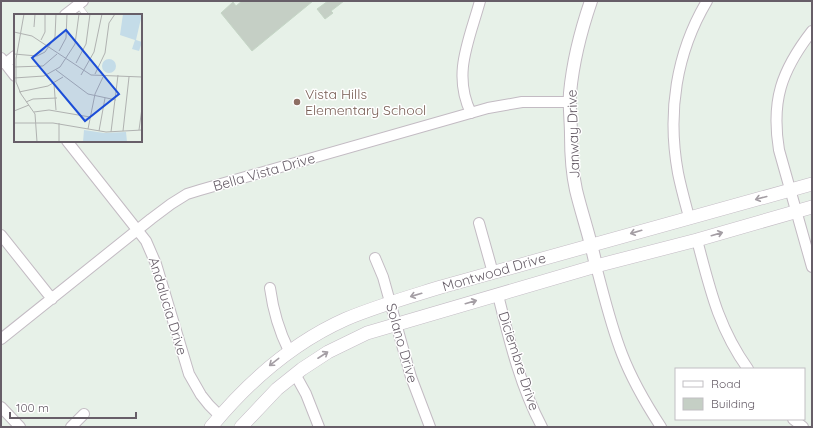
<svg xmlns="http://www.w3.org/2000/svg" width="813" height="428" font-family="Quicksand,sans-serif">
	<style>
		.building { fill: #c5cfc5; stroke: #c5d6c6 }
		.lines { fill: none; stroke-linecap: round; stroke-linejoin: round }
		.service-casing { stroke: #c3bbc3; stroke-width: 6 }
		.minor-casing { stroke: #c3bbc3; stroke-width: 12 }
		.tertiary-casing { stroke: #c3bbc3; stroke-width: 14 }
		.secondary-casing { stroke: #c4bcc5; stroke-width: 14 }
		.service { stroke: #fff; stroke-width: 5 }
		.minor { stroke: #fff; stroke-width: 10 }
		.tertiary { stroke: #fff; stroke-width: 12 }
		.secondary { stroke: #fff; stroke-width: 13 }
		.oneway { stroke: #a49ea4 }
		.education-dot { fill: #8d6e63; stroke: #fff; stroke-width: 1.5 }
		.labels { text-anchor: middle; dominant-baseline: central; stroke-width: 3; stroke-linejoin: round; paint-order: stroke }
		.education-label { font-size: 14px; fill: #785e54; stroke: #fff; text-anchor: start }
		.street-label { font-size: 14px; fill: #675e68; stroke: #fff }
		.inset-road { fill: none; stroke: #b0b2b1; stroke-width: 1 }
		.view { fill: #1d4ed8; fill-opacity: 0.15; stroke: #1d4ed8; stroke-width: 2 }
		.inset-edge { fill: none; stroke: #675e68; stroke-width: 2 }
	</style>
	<rect width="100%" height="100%" fill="#e7f1e8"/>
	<path class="building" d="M242,1H313L252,51L221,13L233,2L236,6Z
		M328,1H344L331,11L333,13L325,19L317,9Z"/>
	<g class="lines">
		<defs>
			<path id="service" d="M78,5L86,15"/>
			<path id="minor" d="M65,15L83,1
				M812,31C781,71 771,101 779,150L812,267
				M1,58L15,76
				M5,64L15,56
				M471,113C452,74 469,41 480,1
				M67,141L146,241L156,264L189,374L201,395L209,405L220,416
				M689,217C685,202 681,188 678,173C667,113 676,53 707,1
				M479,223L493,273
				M1,235L52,299
				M697,240C710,289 718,327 748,369
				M375,258L383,277L411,377L430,427
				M596,266C604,296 611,326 622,354C632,380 646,404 661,427
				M270,288C273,310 279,331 289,351
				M498,295C509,339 520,386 542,427
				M1,339L151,219L171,204L187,194L200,190L488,108L522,102H570
				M295,374L306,394L319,427
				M1,407L20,427
				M793,419L803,427
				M71,427L84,414"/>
			<path id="tertiary" d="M591,1C581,30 573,61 570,93C569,107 571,121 571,135C571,153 572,172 576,190C582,215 591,240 596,266"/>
			<path id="secondary" d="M211,427C248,382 292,343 346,319C377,306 409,297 441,287L812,184
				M241,427L277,389L302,369L328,352L367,333L596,266L697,240L812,207"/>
		</defs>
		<use href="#service" class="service-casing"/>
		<use href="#minor" class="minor-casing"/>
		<use href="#tertiary" class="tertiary-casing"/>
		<use href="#secondary" class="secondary-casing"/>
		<use href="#service" class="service"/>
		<use href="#minor" class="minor"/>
		<use href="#tertiary" class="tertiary"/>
		<use href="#secondary" class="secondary"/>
	</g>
	<defs><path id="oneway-shaft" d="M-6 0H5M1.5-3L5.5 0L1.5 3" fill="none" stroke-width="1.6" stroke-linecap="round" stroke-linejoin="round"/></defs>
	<g class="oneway">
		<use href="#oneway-shaft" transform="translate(761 198) rotate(165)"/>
		<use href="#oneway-shaft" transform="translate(636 232) rotate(164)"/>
		<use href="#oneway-shaft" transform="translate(717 234) rotate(-16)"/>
		<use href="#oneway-shaft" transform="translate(416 295) rotate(164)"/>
		<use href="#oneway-shaft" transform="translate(471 302) rotate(-16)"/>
		<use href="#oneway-shaft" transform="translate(323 355) rotate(-33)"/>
		<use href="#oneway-shaft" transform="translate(274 362) rotate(142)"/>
	</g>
	<circle class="education-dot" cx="297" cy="102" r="4"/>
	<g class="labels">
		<g class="education-label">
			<text x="305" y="94">Vista Hills<tspan x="305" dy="16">Elementary School</tspan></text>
		</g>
		<g class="street-label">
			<text transform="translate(573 134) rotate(-92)">Janway Drive</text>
			<text transform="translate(264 172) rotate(-16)">Bella Vista Drive</text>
			<text transform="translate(494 272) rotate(-16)">Montwood Drive</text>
			<text transform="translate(168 306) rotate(73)">Andalucia Drive</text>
			<text transform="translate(402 343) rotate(74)">Solano Drive</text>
			<text transform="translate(519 361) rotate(72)">Diciembre Drive</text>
		</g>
	</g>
	<g transform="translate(14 14)">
		<rect width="128" height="128" fill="#e7f1e8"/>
		<path d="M109,0H128L122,26L128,28L125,37L118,35L121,26L106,21ZM88 52a7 7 0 1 1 14 0a7 7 0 1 1-14 0ZM70,116L90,119L112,118L113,128H69Z" fill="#c4dce8"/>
		<path class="inset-road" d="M10,0L2,45V68L7,80L21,100L23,128M20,13L21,0M0,18L18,22L77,61L128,63M27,26L31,18V0M45,37L52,24L53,0M0,40L23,42L31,38L41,23L42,0M62,49L72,30L76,0M0,53L29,52L43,40M42,56L74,80L102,86M81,60L91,39L95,9L101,0M67,61L80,38L88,0M0,64L30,62L46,53L61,30L65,0M40,70L42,96M5,78L34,72L49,63M12,88L19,85L43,84M0,97L15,91M20,98L35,96L76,103M0,109H39L92,118L128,116M45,109V128M74,115L81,80L89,63M125,116L128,94M85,117L91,84M109,117L115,63M97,118L104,61"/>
		<path class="view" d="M52,16L105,80L71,107L18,44Z"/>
		<rect width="128" height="128" class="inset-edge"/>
	</g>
	<rect width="813" height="428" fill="none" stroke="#675e68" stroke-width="4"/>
	<rect x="675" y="368" width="130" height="52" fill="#ffffff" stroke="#c2bfc3"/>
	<rect x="683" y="381" width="20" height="6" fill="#ffffff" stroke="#c2bfc3"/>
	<text x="711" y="388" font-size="12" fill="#675e68">Road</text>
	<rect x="683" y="398" width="20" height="12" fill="#c5cfc5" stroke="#c2bfc3"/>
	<text x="711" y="408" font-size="12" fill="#675e68">Building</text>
	<path d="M10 412v6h126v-6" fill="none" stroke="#675e68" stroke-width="2"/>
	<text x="16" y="412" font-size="12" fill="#675e68" stroke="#ffffff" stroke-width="3" paint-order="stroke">100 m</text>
</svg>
